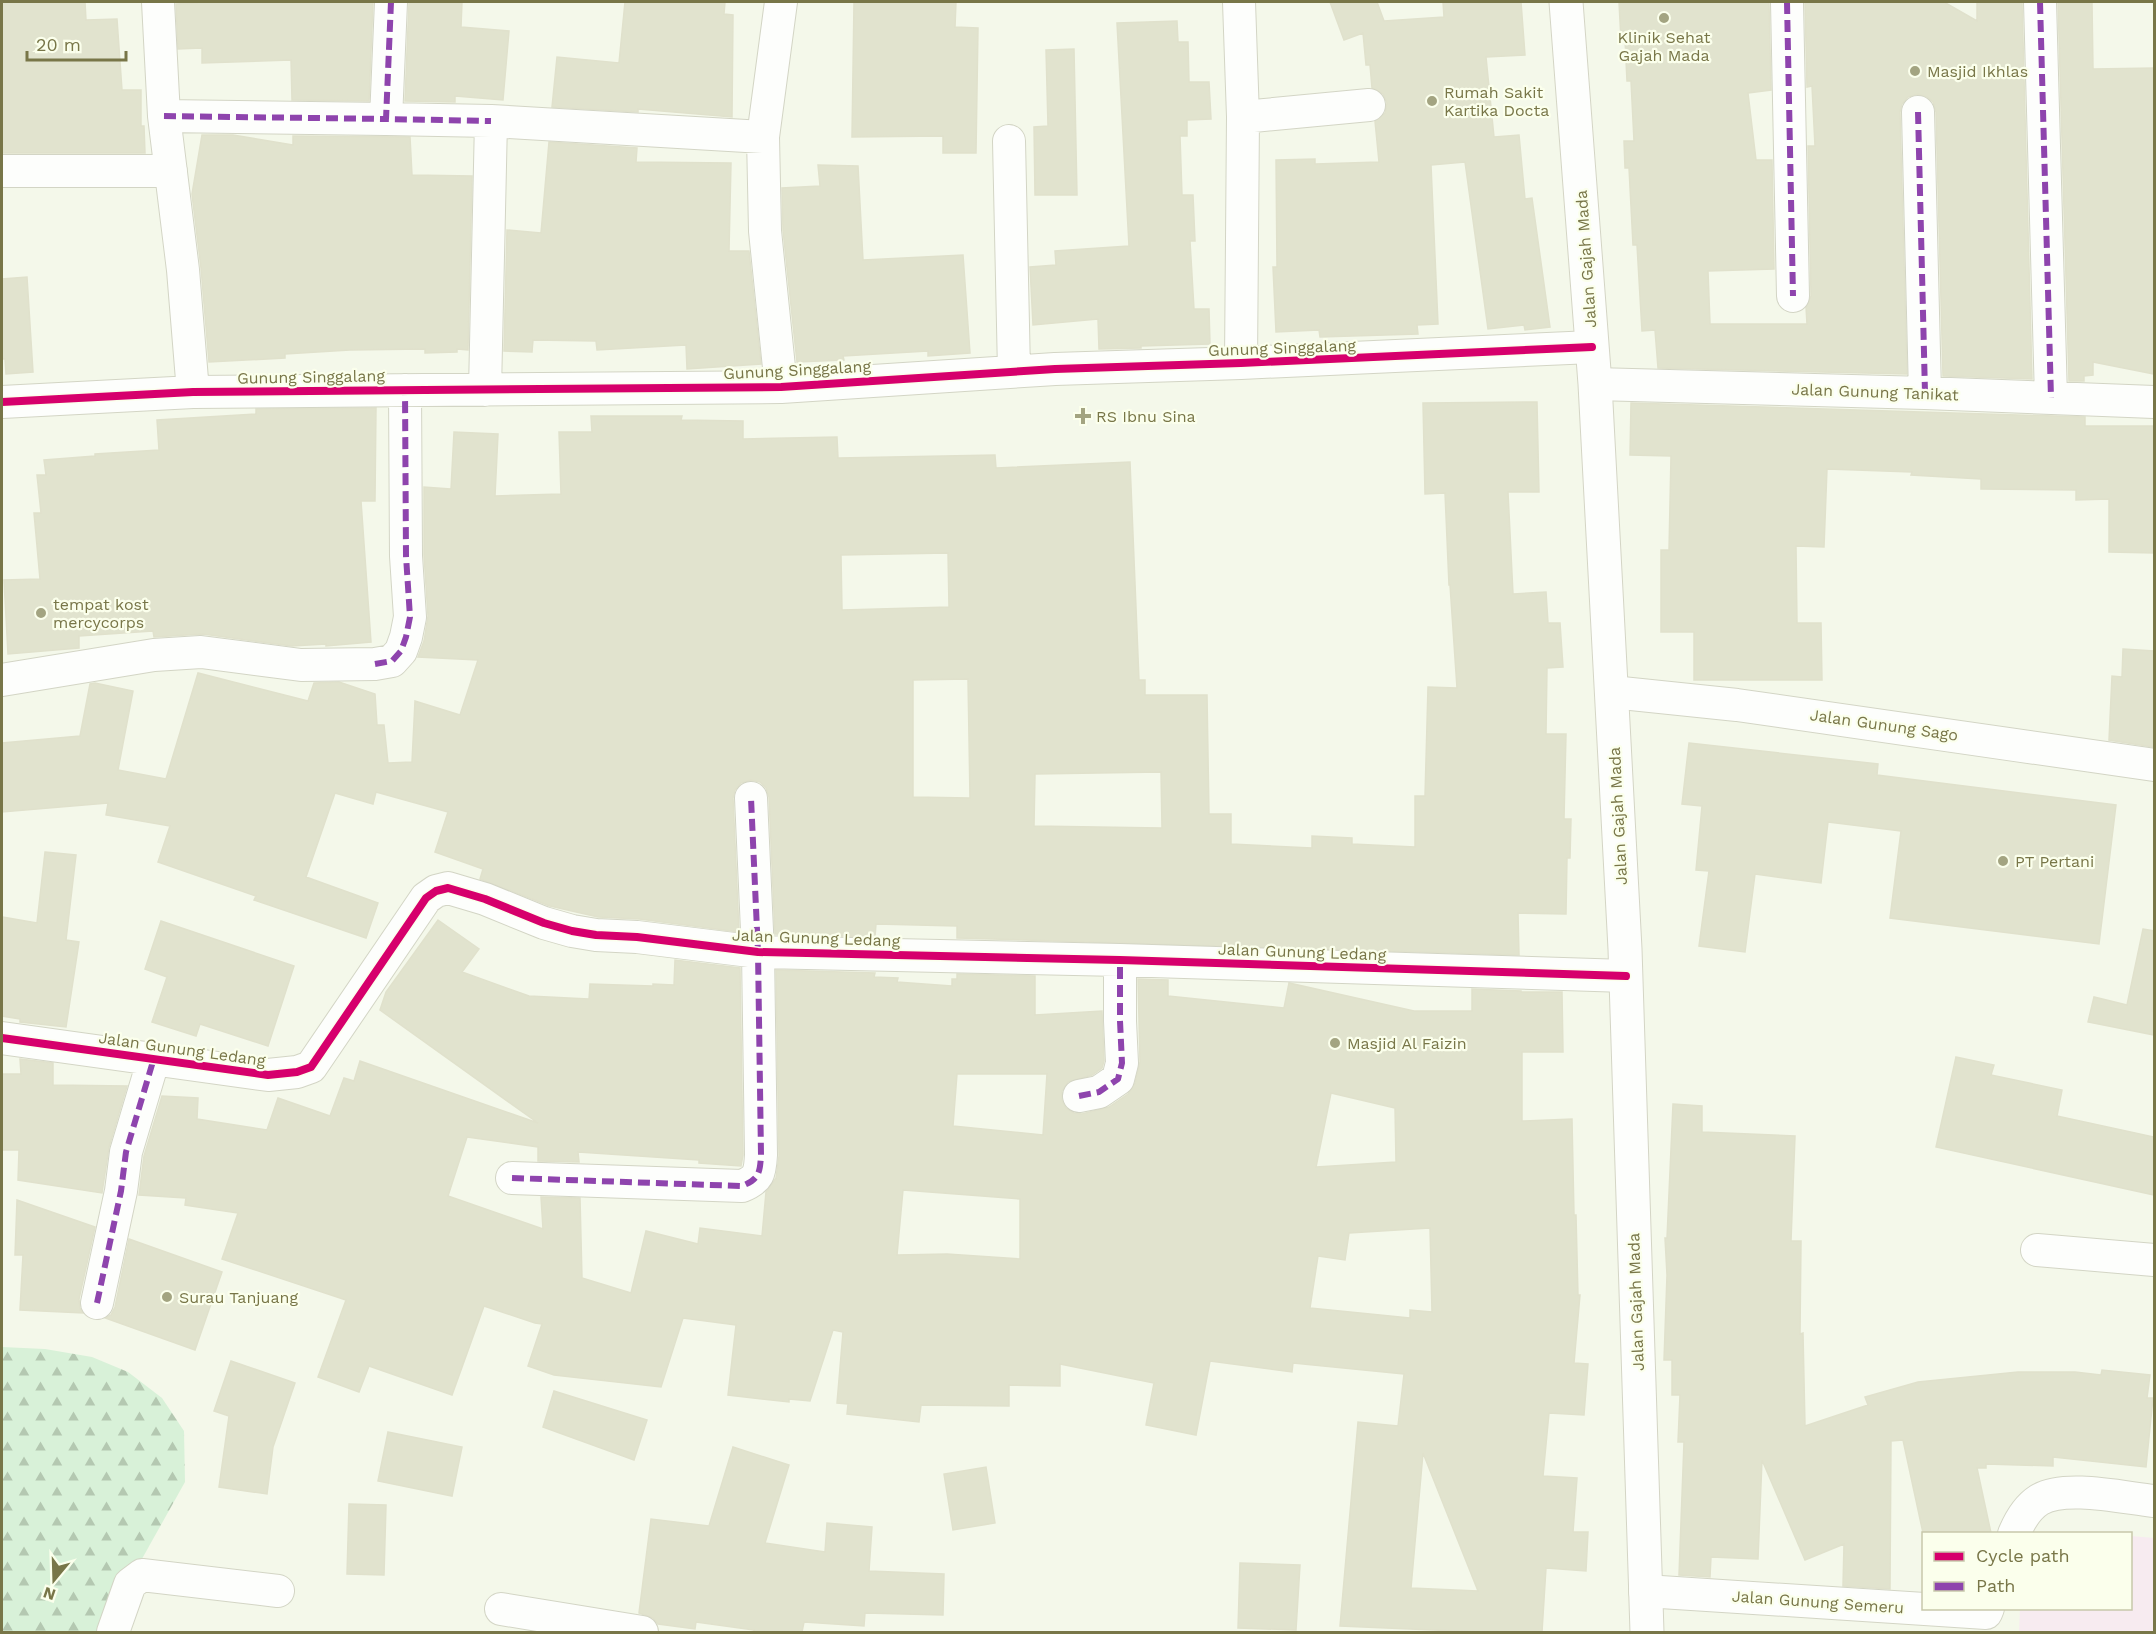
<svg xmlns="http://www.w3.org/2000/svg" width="2156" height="1634" font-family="'Work Sans',sans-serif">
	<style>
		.education { fill: #f7ebf0 }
		.forest { fill: url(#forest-firs) }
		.building { fill: #e1e3ce; stroke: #e0e1cc; stroke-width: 1.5; fill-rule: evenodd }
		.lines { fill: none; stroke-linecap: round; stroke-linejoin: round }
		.minor-casing { stroke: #d3d5c5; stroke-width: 34 }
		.secondary-casing { stroke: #d4d5c5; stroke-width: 35 }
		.minor { stroke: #fdfefc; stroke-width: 32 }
		.secondary { stroke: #fdfefc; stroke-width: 33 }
		.quiet { stroke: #8e44ad; stroke-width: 6; stroke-dasharray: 12 6; stroke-linecap: butt }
		.cycleway-casing { stroke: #fbffec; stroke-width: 11 }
		.cycleway { stroke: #d6006c; stroke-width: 8 }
		.poi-dot { fill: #a3a481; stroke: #fbffec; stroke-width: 2 }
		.labels { text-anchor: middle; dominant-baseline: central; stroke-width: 4.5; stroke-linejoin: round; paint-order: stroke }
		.poi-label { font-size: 16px; fill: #787648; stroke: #fbffec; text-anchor: start }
		.street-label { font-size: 16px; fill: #787648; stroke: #fbffec }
	</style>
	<defs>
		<pattern id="forest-firs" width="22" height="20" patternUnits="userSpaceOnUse" patternTransform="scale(1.5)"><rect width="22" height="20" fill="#d8f1d8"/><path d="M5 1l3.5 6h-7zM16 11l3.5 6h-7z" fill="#b4c8b1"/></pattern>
	</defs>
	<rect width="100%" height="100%" fill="#f4f8ea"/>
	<path class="education" d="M2131,1536L2154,1538V1632H2019L2020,1609L2130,1608Z"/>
	<path class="forest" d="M2,1347L45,1349L92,1357L128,1372L162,1398L184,1431L185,1482L101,1632H2Z"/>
	<path class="building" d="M2,2H85L86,20L117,19L122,90H141V126H144L145,153H2Z
		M197,2H373L369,101L292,100L291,60L202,63V48L178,49L176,4L197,3Z
		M409,2H462L461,27L509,31L503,100L455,96V102L405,101Z
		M625,2H725L724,14L733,15L732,117L638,109V112L552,107L557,57L619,63Z
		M854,2H956L955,27L978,28L976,153H943V136L852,137Z
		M1330,2H1377L1384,21L1444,17L1443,2H1521L1525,55L1486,57L1494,137L1519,135L1525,199L1532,198L1550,327L1525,330L1524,325L1488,329L1465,162L1431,165L1438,324L1417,325L1418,334L1320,337L1319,330L1276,332L1273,267H1277L1276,160L1315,159V164L1379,162L1375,121L1385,113L1387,103L1383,94L1372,88L1370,65H1366L1363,33L1344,40Z
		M1619,2H1769L1771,90L1748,93L1756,160H1772L1774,269L1708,271L1710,324H1807L1806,307L1811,296L1808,146H1815L1812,86L1807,87L1805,2H1944L1977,21V2H2022L2032,379L1943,376L1936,112L1933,102L1927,97L1918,94L1908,97L1902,104L1900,112L1907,374L1658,368L1655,330L1642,331L1637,245H1633L1629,168H1625L1624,141H1634L1631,81H1627L1625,40H1621Z
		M2058,2H2092L2093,69L2154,68V374L2093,362V375L2084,376V381H2069Z
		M1177,21L1178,42H1188L1189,82H1209L1211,119L1187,120V136H1180L1182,195H1193L1195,241H1190L1194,309H1209L1210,344L1141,346V348L1099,349L1098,319L1033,325L1030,267L1056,265L1055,251L1129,246L1117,23Z
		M1074,49L1077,195H1035L1034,127L1048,126L1046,50Z
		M202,135H233L293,145V136L410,137L412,175L472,176L468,350L457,349V352L425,353V349L350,350L285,354V358L209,362L201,268L192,194Z
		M549,142L637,148L636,162L731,163L729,251H749L761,364L687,369L686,345L597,350L596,341L533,340L532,352L504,351L507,230L541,233Z
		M818,165L858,166L863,260L963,255L970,353L928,356V351L843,356L844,360L797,362L783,230L782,188L820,186Z
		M27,277L33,372L6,374L5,359H2V279Z
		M1537,402L1539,492H1508L1513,594L1546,592L1548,623H1560L1563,667L1547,668L1546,734H1566L1564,819H1571L1570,858H1567L1566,914L1518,913L1519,955L957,938V926L876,924L875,937L775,934L769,797L766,788L760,782L751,780L741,783L735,790L733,798L739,932L639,919L598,917L550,906L480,879L483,869L435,852L448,812L376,792L373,804L335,793L306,877L378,903L366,938L254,900L256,896L158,862L170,826L106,815L108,803L2,812V743L80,736L90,684L95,683L133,691L118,770L166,779L198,673L308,701L314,683L339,682L375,694L377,725H384L388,763L412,762L415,701L460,715L478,660L418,657L424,641L428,616L424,555V487L451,489L454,432L498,434L495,496L561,494L559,432H592L591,416H682L681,420L743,421V439L837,437L838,458L995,455L996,468L1130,462L1139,680H1145V695H1207L1209,814H1231V844L1312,848V836L1352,838V844L1415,847V796H1425L1428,687L1457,688L1450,585H1449L1445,493L1425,494L1423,403ZM948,553L949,607L842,610L841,555ZM968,679L970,798L913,797V680ZM1161,772L1162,828L1034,826L1035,774Z
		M1631,403L2085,417V426H2154V553L2109,552V499L2076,500V490L1981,489V479L1911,475L1912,472L1827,469L1824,547L1796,546L1797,623H1821L1822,680H1694V632H1661V550H1669L1671,456L1630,455Z
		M376,408L375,501H361L371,642L326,646V644L292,646L203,634L154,637L153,631L79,636V648L8,654L4,580L40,579L34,513H41L37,475H46L44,460L95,456V454L159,450L157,420L256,414V409Z
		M2123,649L2154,651V747L2109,740L2112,676L2122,677Z
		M1689,743L1878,764L1877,775L2116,805L2099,944L1890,918L1901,831L1828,822L1821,883L1755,874L1745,952L1699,946L1709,871L1696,870L1702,806L1682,804Z
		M45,852L76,855L66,940L79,942L66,1027L20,1022V1019L2,1016V917L37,923Z
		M438,920L479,949L462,972L529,996L589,999L590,984L653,986V984L674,985L675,960L740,968L743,1155L741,1166L699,1163V1160L578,1152L579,1162L538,1161V1147L467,1137L448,1196L543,1229L541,1197L580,1198L582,1278L631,1293L646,1231L698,1244L700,1228L762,1236L766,1192L776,1178L779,1156L776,970L875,973L874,977L898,978L897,982L952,986V979H957V974L1035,976V1015L1102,1011L1104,1061L1102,1068L1092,1075L1068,1082L1062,1091V1100L1066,1108L1074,1113L1082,1114L1109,1107L1128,1094L1135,1083L1140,1062L1138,979L1168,980V996L1284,1008L1289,983L1414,1011H1472V989L1521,991V992H1562L1563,1052H1522V1121L1572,1119L1574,1215H1576L1578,1295H1580L1574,1363L1588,1364L1584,1415L1549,1413L1543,1476L1577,1478L1573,1532H1588L1586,1571L1546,1568L1542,1632H1480L1340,1626L1358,1422L1398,1426L1404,1374L1293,1363L1292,1372L1210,1361L1196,1435L1146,1425L1154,1383L1060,1364V1386L1009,1385V1406L921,1405L919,1422L847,1414L848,1404L837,1403L843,1332L833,1330L810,1401L789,1399V1402L728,1395L736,1325L683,1318L661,1387L554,1375L528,1366L542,1324L535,1323L484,1306L452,1395L369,1366L359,1392L318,1377L346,1300L222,1259L238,1213L185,1205L186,1198L139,1195L144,1156L162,1096L198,1098L197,1119L267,1130L278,1098L330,1116L344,1078L354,1081L360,1061L538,1123L380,1010L386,992ZM957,1074H1047L1043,1135L953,1126ZM1331,1093L1395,1108L1396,1162L1316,1167ZM903,1190L1020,1199V1259L947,1254L897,1255ZM1430,1228L1432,1312L1410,1310V1318L1310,1308L1318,1256L1345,1260L1349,1233ZM1423,1453L1478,1591L1411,1588Z
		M161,921L294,966L268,1046L200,1024L196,1036L152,1022L167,977L145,969Z
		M2143,929L2154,931V997L2152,1011H2154V1035L2088,1022L2094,997L2127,1005Z
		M1956,1057L1994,1065L1991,1075L2062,1090L2057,1116L2154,1137V1195L1936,1147Z
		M20,1059L53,1063V1085L127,1086L109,1147L102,1193L18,1180L19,1150H2V1074H21Z
		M1673,1104L1702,1106V1132L1795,1136L1791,1241H1801L1800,1334L1803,1333L1805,1426L1868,1405L1865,1397L1918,1382L2018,1372H2075L2101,1375L2102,1370L2150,1375L2147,1398H2153L2146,1467L2053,1457V1466L1986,1464V1468H1977L1991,1533H1923L1903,1440L1891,1441L1890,1589L1843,1586L1844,1544L1805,1560L1762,1460L1758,1559L1711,1557L1710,1577L1679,1575L1684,1442H1678L1680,1395H1672V1360H1664L1667,1275L1665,1238H1667Z
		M17,1200L95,1227L79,1299L80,1308L83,1313L20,1310L23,1255H15Z
		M129,1239L222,1272L195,1350L105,1318L111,1315L115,1307Z
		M231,1361L295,1383L273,1447L267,1494L219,1487L229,1416L214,1411Z
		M554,1391L647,1420L634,1460L543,1427Z
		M388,1432L462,1447L452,1496L378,1481Z
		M733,1447L789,1465L765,1543L825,1552L827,1523L872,1527L869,1571L944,1574L943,1615L865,1613L864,1626L804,1622L802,1632H753L754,1630L696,1622L695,1629L658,1624L653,1618L639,1613L651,1519L709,1526Z
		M986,1467L995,1523L953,1530L944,1474Z
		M349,1504L386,1505L384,1575L347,1574Z
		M1240,1563L1300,1565L1296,1630L1238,1628Z"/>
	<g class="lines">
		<defs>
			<path id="minor" d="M158,2L164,116L183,270L193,392
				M391,2L386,119L491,121L763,137
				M781,2L763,137L765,231L781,387
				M1239,2L1243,117L1241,363
				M1787,2L1793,296
				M2040,2L2051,398
				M1918,112L1925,393
				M164,116L386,119
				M1243,117L1369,105
				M1009,141L1014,371
				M2,171H171
				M1595,384L1925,393L2154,402
				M485,390L491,121
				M2,402L193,392L781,387L1055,369L1241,363L1592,347
				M2,680L154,655L201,652L301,665L375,664L392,661L401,651L406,637L410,617L406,556L405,390
				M1612,692L1737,705L2154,765
				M2,1038L268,1075L297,1072L311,1067L426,898L436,891L448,888L485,899L544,923L572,931L596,935L637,937L758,952L1120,960L1626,976
				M1079,1096L1099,1092L1118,1079L1122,1063L1120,1021V960
				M512,1178L742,1186C759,1179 760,1173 761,1155L758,952L751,798
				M2037,1250L2154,1260
				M97,1303L121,1191L126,1152L154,1058
				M2014,1534C2019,1522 2028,1507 2039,1500C2065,1484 2124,1498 2154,1501
				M1645,1591L1986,1613L1988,1608
				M501,1609L642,1632
				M113,1632L130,1584L142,1575L278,1591"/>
			<path id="secondary" d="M1566,2L1595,384L1625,949L1647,1632"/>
		</defs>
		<use href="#minor" class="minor-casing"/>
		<use href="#secondary" class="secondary-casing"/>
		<use href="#minor" class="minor"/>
		<use href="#secondary" class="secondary"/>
		<path class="quiet" d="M391,2L386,119L491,121
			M1787,2L1793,296
			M2040,2L2051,398
			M1918,112L1925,393
			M164,116L386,119
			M375,664L392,661L401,651L406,637L410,617L406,556L405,390
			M1079,1096L1099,1092L1118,1079L1122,1063L1120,1021V960
			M512,1178L742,1186C759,1179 760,1173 761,1155L758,952L751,798
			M97,1303L121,1191L126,1152L154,1058"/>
		<defs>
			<path id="cycleway" d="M2,402L193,392L781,387L1055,369L1241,363L1592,347
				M2,1038L268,1075L297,1072L311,1067L426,898L436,891L448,888L485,899L544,923L572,931L596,935L637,937L758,952L1120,960L1626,976"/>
		</defs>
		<use href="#cycleway" class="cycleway-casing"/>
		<use href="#cycleway" class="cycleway"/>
	</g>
	<g class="poi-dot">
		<circle cx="1664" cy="18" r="6"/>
		<circle cx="1915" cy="71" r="6"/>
		<circle cx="1432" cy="101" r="6"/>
		<path d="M1080 407h6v6h6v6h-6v6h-6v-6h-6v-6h6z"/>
		<circle cx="41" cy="613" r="6"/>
		<circle cx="2003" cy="861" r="6"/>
		<circle cx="1335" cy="1043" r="6"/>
		<circle cx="167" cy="1297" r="6"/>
	</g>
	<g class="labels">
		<g class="poi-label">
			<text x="1664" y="37" text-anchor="middle">Klinik Sehat<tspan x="1664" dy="18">Gajah Mada</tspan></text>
			<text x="1927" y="71">Masjid Ikhlas</text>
			<text x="1444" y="92">Rumah Sakit<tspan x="1444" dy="18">Kartika Docta</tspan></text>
			<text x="1096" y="416">RS Ibnu Sina</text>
			<text x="53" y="604">tempat kost<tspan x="53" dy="18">mercycorps</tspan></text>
			<text x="2015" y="861">PT Pertani</text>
			<text x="1347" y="1043">Masjid Al Faizin</text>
			<text x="179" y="1297">Surau Tanjuang</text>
		</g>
		<g class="street-label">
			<text transform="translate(1586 259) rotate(-94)">Jalan Gajah Mada</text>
			<text transform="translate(1282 348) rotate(-2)">Gunung Singgalang</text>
			<text transform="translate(797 370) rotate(-3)">Gunung Singgalang</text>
			<text transform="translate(311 377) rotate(-1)">Gunung Singgalang</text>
			<text transform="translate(1875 392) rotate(2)">Jalan Gunung Tanikat</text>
			<text transform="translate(1884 725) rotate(8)">Jalan Gunung Sago</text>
			<text transform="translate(1618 816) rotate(-93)">Jalan Gajah Mada</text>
			<text transform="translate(816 938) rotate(2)">Jalan Gunung Ledang</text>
			<text transform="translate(1302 952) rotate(2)">Jalan Gunung Ledang</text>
			<text transform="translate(182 1049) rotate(8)">Jalan Gunung Ledang</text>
			<text transform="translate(1636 1302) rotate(-92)">Jalan Gajah Mada</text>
			<text transform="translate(1818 1602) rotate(4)">Jalan Gunung Semeru</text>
		</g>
	</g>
	<rect width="2156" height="1634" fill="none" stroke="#787648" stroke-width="6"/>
	<rect x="1922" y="1532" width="210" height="78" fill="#fbffec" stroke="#c7c8aa" stroke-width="1.5"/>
	<rect x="1934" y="1552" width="30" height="9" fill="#d6006c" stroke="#c7c8aa" stroke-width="1.5"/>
	<text x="1976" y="1562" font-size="18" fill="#787648">Cycle path</text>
	<rect x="1934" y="1582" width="30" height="9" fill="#8e44ad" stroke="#c7c8aa" stroke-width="1.5"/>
	<text x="1976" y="1592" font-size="18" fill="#787648">Path</text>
	<g transform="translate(54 1580) rotate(199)" stroke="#fbffec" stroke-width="4.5" paint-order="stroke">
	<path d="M0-4.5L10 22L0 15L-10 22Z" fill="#787648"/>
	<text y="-9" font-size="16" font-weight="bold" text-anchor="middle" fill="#787648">N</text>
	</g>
	<path d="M27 51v9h99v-9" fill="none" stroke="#787648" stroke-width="3"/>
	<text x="36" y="51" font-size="18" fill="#787648" stroke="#fbffec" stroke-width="4.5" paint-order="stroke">20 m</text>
</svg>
